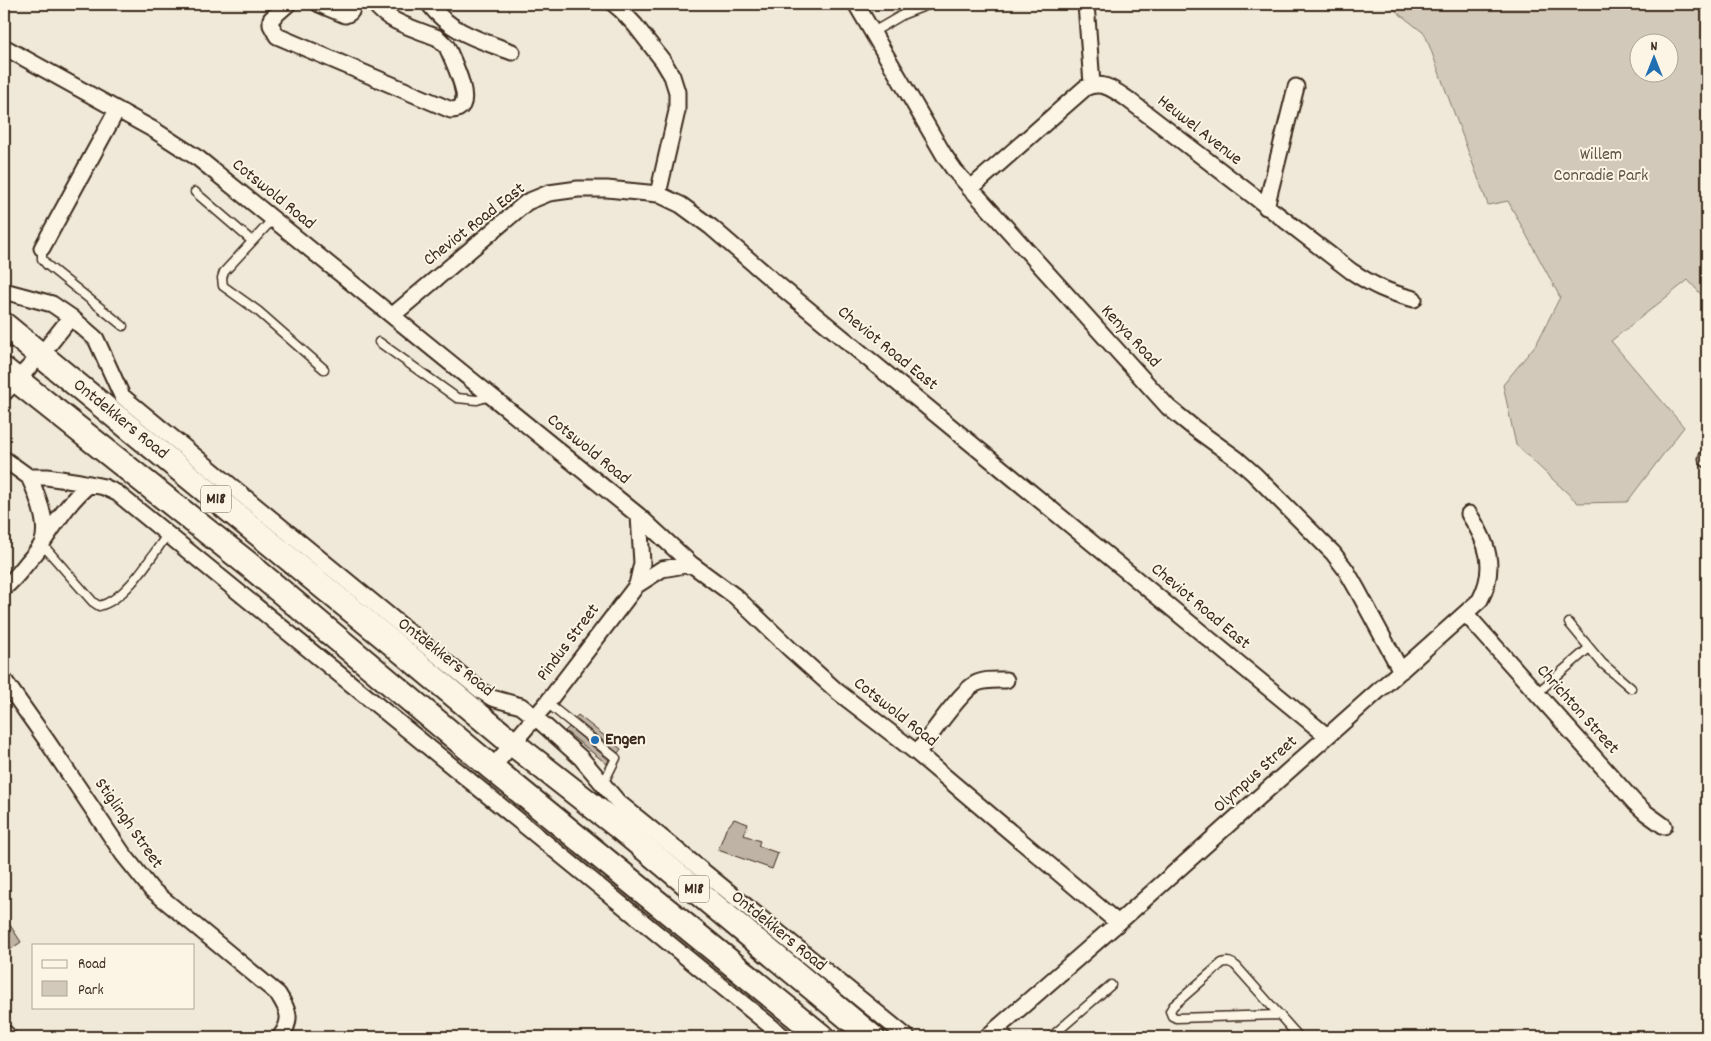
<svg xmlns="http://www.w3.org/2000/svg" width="1711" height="1041" font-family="Dekko,sans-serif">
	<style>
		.green { fill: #d2c9ba; stroke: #867a6c; fill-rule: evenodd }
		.building { fill: #beb3a4; stroke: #3b2a1e }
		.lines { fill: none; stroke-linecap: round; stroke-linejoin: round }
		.lane-casing { stroke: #3b2a1e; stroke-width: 11 }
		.street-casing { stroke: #3b2a1e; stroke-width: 19 }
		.secondary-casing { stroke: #3b2a1e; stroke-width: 25 }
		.primary-casing { stroke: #3b2a1e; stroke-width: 28 }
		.lane { stroke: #fcf5e5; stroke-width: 8 }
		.street { stroke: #fcf5e5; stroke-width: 15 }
		.secondary { stroke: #fcf5e5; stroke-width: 21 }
		.primary { stroke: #fcf5e5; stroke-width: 24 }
		.poi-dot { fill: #1f6fb2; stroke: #fcf5e5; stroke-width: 2 }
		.labels { text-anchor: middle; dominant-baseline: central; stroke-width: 4; stroke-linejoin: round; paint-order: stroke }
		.shield { fill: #fcf5e5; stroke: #75675a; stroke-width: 1 }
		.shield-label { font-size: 16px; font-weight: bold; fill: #3b2a1e }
		.street-label { font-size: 18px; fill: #3b2a1e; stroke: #fcf5e5 }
		.park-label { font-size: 18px; fill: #615245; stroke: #fcf5e5 }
		.poi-label { font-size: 18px; font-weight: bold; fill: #3b2a1e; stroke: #fcf5e5; text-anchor: start }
	</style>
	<rect width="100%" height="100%" fill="#f0e9d9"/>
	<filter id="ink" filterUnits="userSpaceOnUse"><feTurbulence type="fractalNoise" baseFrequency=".02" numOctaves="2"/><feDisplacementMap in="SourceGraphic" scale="10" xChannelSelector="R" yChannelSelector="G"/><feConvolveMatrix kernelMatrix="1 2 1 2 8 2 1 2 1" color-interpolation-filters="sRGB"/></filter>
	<g filter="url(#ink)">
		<path class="green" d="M1387,4H1707V114L1701,173L1707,177V301L1688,280L1611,341L1684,427L1627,502L1578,503L1516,445L1503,385L1537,343L1560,297L1508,201L1488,205L1425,34ZM1638,42H1668V72H1638Z"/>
		<path class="building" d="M578,715L621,749L618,753L575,718Z
			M569,727L609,760L607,764L565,731Z
			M734,819L748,824L744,835L760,841L758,846L778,853L772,869L718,850L726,829Z
			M4,916L21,942L4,954Z"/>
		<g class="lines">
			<defs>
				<path id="lane" d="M873,32L904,14L930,4
					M195,192L252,241
					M273,219L224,272L222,278L223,286L258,311L324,369
					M42,248V259L47,265L123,326
					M379,342L457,398L477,400L490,396
					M42,544L93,602L99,606C127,599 151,557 167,535
					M1569,623L1602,663L1631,688
					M1537,693L1589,648
					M547,703L616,758L603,784
					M1280,1015L1176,1018L1172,1016L1170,1011L1173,1006L1222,963C1228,961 1231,962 1236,966L1299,1037
					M1000,1026L1009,1037
					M1051,1037L1111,985"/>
				<path id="street" d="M288,4L271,19V25L277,36L451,110C454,110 456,110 459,108C473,100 452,59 447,47L438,38C417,29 388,23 375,4
					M319,4L345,15C352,13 352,10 353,4
					M429,4C451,33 480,40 512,52
					M614,4L621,10L635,25L663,61L672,76L677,92V111L658,194
					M856,4L944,155L955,171L1168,407L1194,428L1237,459L1254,474L1333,553L1346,570L1358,591L1401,671
					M1086,4L1092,84
					M4,47L154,130L199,159L639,516L691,564L736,597L790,649L838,692L917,753L1118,923
					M970,189L1085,88C1101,80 1113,89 1126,98L1351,271C1374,286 1387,292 1414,299
					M1266,207L1296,87
					M42,248L117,110
					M4,291L52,304L71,317L41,355L4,393
					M393,315L527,202L549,193L578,189H607L658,194L681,205L711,227L770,278L1327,736
					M71,317L96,339L122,396L129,402L481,691L492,698L521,706L535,717L581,758L618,802L907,1037
					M1707,458V459
					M4,459L29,477H47L80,482L104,487L117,493L784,1037
					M43,542C57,521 70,500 90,484
					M637,585L642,563L639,516
					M4,588C13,581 20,572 27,563C32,557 38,551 42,544C50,526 37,494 29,477
					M1466,614L1635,803L1646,813L1664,826
					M4,680L47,741L123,854L151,889L278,994C289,1011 293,1020 280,1037
					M917,753C930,737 959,693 975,684C984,679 995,680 1006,680
					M492,768L547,703L637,585L662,569L691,564
					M987,1037L1118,923L1480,600C1497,568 1488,543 1469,514"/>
				<path id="secondary" d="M4,1036L5,1037"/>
				<path id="primary" d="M4,325L392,643L512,743L618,826L872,1037
					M4,370L248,564L492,768L822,1037"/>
			</defs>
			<use href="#lane" class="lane-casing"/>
			<use href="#street" class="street-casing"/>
			<use href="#secondary" class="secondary-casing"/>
			<use href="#primary" class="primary-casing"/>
			<use href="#lane" class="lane"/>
			<use href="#street" class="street"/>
			<use href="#secondary" class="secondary"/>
			<use href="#primary" class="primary"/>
		</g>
	</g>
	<circle class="poi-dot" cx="595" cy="740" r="5"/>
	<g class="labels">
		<g class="shield">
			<rect x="201" y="485.5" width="30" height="27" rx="4"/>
			<rect x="679" y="875.5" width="30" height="27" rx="4"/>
		</g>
		<g class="shield-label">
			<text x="216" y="499">M18</text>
			<text x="694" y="889">M18</text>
		</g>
		<g class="street-label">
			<text transform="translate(1199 131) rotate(38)">Heuwel Avenue</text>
			<text transform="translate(273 195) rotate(39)">Cotswold Road</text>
			<text transform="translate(475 225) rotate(-38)">Cheviot Road East</text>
			<text transform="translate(1130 337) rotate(47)">Kenya Road</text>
			<text transform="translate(887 349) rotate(39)">Cheviot Road East</text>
			<text transform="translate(120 420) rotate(39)">Ontdekkers Road</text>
			<text transform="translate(588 450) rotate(39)">Cotswold Road</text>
			<text transform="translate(1200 607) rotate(40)">Cheviot Road East</text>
			<text transform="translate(569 643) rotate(-53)">Pindus Street</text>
			<text transform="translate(445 658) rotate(38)">Ontdekkers Road</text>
			<text transform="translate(1577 710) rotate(48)">Chrichton Street</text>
			<text transform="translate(895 713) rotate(38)">Cotswold Road</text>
			<text transform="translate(1256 775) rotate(-42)">Olympus Street</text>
			<text transform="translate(128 824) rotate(55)">Stiglingh Street</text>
			<text transform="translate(778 932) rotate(39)">Ontdekkers Road</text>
		</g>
		<g class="park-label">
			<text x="1601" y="155">Willem<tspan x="1601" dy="21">Conradie Park</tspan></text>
		</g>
		<g class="poi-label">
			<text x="605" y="740">Engen</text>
		</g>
	</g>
	<rect width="1711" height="1041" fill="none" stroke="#fcf5e5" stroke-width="20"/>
	<rect x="10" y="10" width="1691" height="1021" fill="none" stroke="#3b2a1e" stroke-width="2" filter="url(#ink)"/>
	<rect x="32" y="944" width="162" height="65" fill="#fcf5e5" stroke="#afa495"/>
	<rect x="42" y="960" width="25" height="8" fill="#fcf5e5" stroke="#afa495"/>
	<text x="78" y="968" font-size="15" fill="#3b2a1e">Road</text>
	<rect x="42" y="981" width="25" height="15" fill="#d2c9ba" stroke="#afa495"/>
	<text x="78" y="994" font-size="15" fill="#3b2a1e">Park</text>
	<g transform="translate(1654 58)"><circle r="24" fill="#fcf5e5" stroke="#afa495"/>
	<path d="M0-4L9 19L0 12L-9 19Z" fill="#1f6fb2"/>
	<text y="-8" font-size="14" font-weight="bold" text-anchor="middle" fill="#3b2a1e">N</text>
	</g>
</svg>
